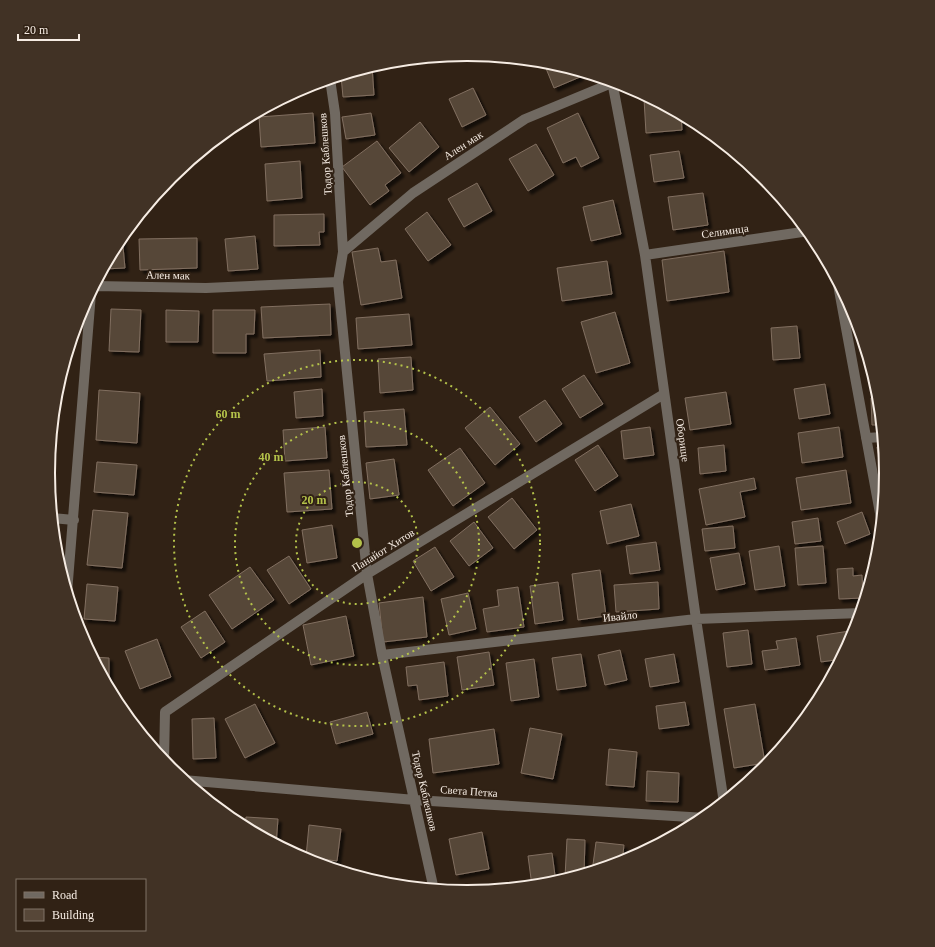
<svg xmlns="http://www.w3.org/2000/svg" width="935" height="947" font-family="Georgia,serif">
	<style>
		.building { fill: #574738; stroke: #816f60; filter: url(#shadow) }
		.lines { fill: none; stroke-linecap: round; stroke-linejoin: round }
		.street { stroke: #706961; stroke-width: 10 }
		.ring { fill: none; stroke: #b4c24a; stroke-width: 2; stroke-dasharray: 2 4 }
		.labels { text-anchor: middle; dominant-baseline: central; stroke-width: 4; stroke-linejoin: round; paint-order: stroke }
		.street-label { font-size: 11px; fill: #f6ece3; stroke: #312215 }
		.rim { fill: none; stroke: #f6ece3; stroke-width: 2 }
		.centre { fill: #b4c24a; stroke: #312215; stroke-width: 2 }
		.ring-label { font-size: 12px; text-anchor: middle; font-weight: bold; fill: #b4c24a; stroke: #312215; stroke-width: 4; stroke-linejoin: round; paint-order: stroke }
	</style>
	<defs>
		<filter id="shadow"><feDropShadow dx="3.5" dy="3.5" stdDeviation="1" flood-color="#0009"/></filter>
	</defs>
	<rect width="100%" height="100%" fill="#312215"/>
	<path class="building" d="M543,61L550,62L577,71L580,77L554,88Z
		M372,66L374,95L343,97L341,76Z
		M473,88L486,115L462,127L449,99Z
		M644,99H652L681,114L682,130L646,133Z
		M313,113L315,143L261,147L259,117Z
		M371,113L375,135L346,139L342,117Z
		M578,113L599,158L581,167L576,157L563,163L547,128Z
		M420,122L439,147L409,172L389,148Z
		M377,141L401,173L385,185L389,191L370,205L342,167Z
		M536,144L554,175L528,191L509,159Z
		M679,151L684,178L654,182L650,155Z
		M300,161L302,198L267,201L265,164Z
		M477,183L492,211L464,227L448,199Z
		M703,193L708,225L673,230L668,197Z
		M613,200L621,234L591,241L583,207Z
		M427,212L451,245L428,261L405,229Z
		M324,214V232H319L320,245L274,246V215Z
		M122,236L125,268L104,269L119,240Z
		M255,236L258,269L228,271L225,239Z
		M197,238V268L140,270L139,239Z
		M378,248L381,262L396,260L402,298L361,305L352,252Z
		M724,251L729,292L667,301L662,260Z
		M607,261L612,294L562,301L557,268Z
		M330,304L331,335L263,338L261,307Z
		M111,309L141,310L139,352L109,351Z
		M166,310L199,311L198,342H166Z
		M213,310H255L254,334H246V353H213Z
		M615,312L630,363L596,373L581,322Z
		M409,314L412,345L358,349L356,318Z
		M797,326L800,358L773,360L771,328Z
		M320,350L321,377L267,381L264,354Z
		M411,357L413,390L380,393L378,359Z
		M584,375L603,404L580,418L562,389Z
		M825,384L830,414L799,419L794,389Z
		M322,389L323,416L296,418L294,392Z
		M99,390L140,393L137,443L96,440Z
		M726,392L731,424L690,430L685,398Z
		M871,398H880L882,425H872Z
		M545,400L562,424L536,442L519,417Z
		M490,407L520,444L495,465L465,428Z
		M404,409L407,445L366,447L364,412Z
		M325,427L327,458L285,461L283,430Z
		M650,427L654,455L624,459L621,431Z
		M839,427L843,457L802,463L798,433Z
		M598,445L618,476L595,491L575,460Z
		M724,445L726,471L700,474L698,448Z
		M884,446L887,474V475L881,476L877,447Z
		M460,448L485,483L453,506L428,470Z
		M394,459L399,495L370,499L366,463Z
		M97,462L137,465L134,495L94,492Z
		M329,470L332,509L287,512L284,473Z
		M846,470L851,503L801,510L796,478Z
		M754,478L756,489L740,492L745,517L706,525L699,489Z
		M882,490H885L884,501Z
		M512,498L537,530L514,549L488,517Z
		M631,504L639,536L607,544L600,511Z
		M93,510L128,513L122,568L87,565Z
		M862,512L870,534L845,544L837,522Z
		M818,518L821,541L795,544L792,522Z
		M474,522L493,548L469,566L450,541Z
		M332,525L337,558L307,563L302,530Z
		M733,526L735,548L705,551L702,529Z
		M656,542L660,570L630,574L626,546Z
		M779,546L785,586L755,590L749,551Z
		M823,546L826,583L798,585L795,548Z
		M435,547L454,577L431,591L413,561Z
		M739,553L745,584L716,590L710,558Z
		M289,556L311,589L289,604L267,570Z
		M250,567L274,600L232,629L209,595Z
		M853,568V576L862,575L863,598L839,599L837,569Z
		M600,570L606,616L578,620L572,574Z
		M558,582L563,620L535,624L530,586Z
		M658,582L659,609L616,612L614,585Z
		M87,584L118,587L115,621L84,619Z
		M518,587L524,627L487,632L483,609L499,606L497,590Z
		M468,593L476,629L449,635L441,599Z
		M423,597L427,637L383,642L379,603Z
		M205,611L225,642L201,658L181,627Z
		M346,616L354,656L311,665L303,625Z
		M748,630L752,664L727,667L723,633Z
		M856,630L842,659L821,662L817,636Z
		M796,638L800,665L765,670L762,651L778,649L776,641Z
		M157,639L171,677L140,689L125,651Z
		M620,650L627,680L605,685L598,655Z
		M489,652L494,685L462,690L457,657Z
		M581,654L586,686L557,690L552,658Z
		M674,654L679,682L650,687L645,659Z
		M92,657L109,658V683H106Z
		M534,659L539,697L511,701L506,663Z
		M444,662L448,696L419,700L417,685L408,686L406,667Z
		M685,702L689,725L659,729L656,706Z
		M255,704L275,743L245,758L225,719Z
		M755,704L765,763L734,768L724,709Z
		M367,712L373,734L336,744L330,722Z
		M214,718L216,758L193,759L192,719Z
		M530,728L562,734L553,779L521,773Z
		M494,729L499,764L433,773L429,739Z
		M609,749L637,752L634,787L606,785Z
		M647,771L679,773L678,802L646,801Z
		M246,817L278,819L276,845L245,828Z
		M309,825L341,829L337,861L306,857Z
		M482,832L489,869L456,875L449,839Z
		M567,839L585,840L584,874L575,877H565Z
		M596,842L624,845L622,863L592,872Z
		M552,853L556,883L532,886L528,856Z"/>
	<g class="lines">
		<path class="street" d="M330,79L335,113L343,252L338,282L367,574L382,655L434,890
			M612,81L645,255L696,619L724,803
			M343,252L413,193L525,119L612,83
			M645,255L809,231
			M837,279L882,524
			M95,286L206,288L338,282
			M866,438L883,437
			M52,518L74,520
			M67,593L91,293
			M382,655L696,619L862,613
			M164,761L165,712L367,574L664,394
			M183,780L415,800L706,818"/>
	</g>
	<g class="ring">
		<circle cx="357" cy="543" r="61"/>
		<circle cx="357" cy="543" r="122"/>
		<circle cx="357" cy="543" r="183"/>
	</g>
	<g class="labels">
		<g class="street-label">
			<text transform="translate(463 145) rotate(-33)">Ален мак</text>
			<text transform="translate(325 154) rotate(-94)">Тодор Каблешков</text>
			<text transform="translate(725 231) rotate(-8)">Селимица</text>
			<text transform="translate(168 275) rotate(1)">Ален мак</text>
			<text transform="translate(683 440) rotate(82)">Оборище</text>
			<text transform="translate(345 476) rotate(-96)">Тодор Каблешков</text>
			<text transform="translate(383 550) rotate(-32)">Панайот Хитов</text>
			<text transform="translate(620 616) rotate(-6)">Ивайло</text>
			<text transform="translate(425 791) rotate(77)">Тодор Каблешков</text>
			<text transform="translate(469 791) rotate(4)">Света Петка</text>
		</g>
	</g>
	<path d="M0 0H935V947H0ZM55 473a412 412 0 1 1 824 0a412 412 0 1 1-824 0Z" fill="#413225" fill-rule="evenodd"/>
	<path class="rim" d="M55 473a412 412 0 1 1 824 0a412 412 0 1 1-824 0Z"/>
	<circle cx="357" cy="543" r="6" class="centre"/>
	<g class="ring-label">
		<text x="228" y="418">60 m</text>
		<text x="271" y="461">40 m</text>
		<text x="314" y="504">20 m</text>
	</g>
	<rect x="16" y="879" width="130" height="52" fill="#312215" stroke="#807367"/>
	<rect x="24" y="892" width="20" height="6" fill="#706961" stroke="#807367"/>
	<text x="52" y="899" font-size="12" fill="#f6ece3">Road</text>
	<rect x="24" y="909" width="20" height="12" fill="#574738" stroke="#807367"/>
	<text x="52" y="919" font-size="12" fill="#f6ece3">Building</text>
	<path d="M18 34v6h61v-6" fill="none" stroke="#f6ece3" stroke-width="2"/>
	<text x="24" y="34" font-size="12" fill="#f6ece3" stroke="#312215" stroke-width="3" paint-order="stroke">20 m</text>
</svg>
